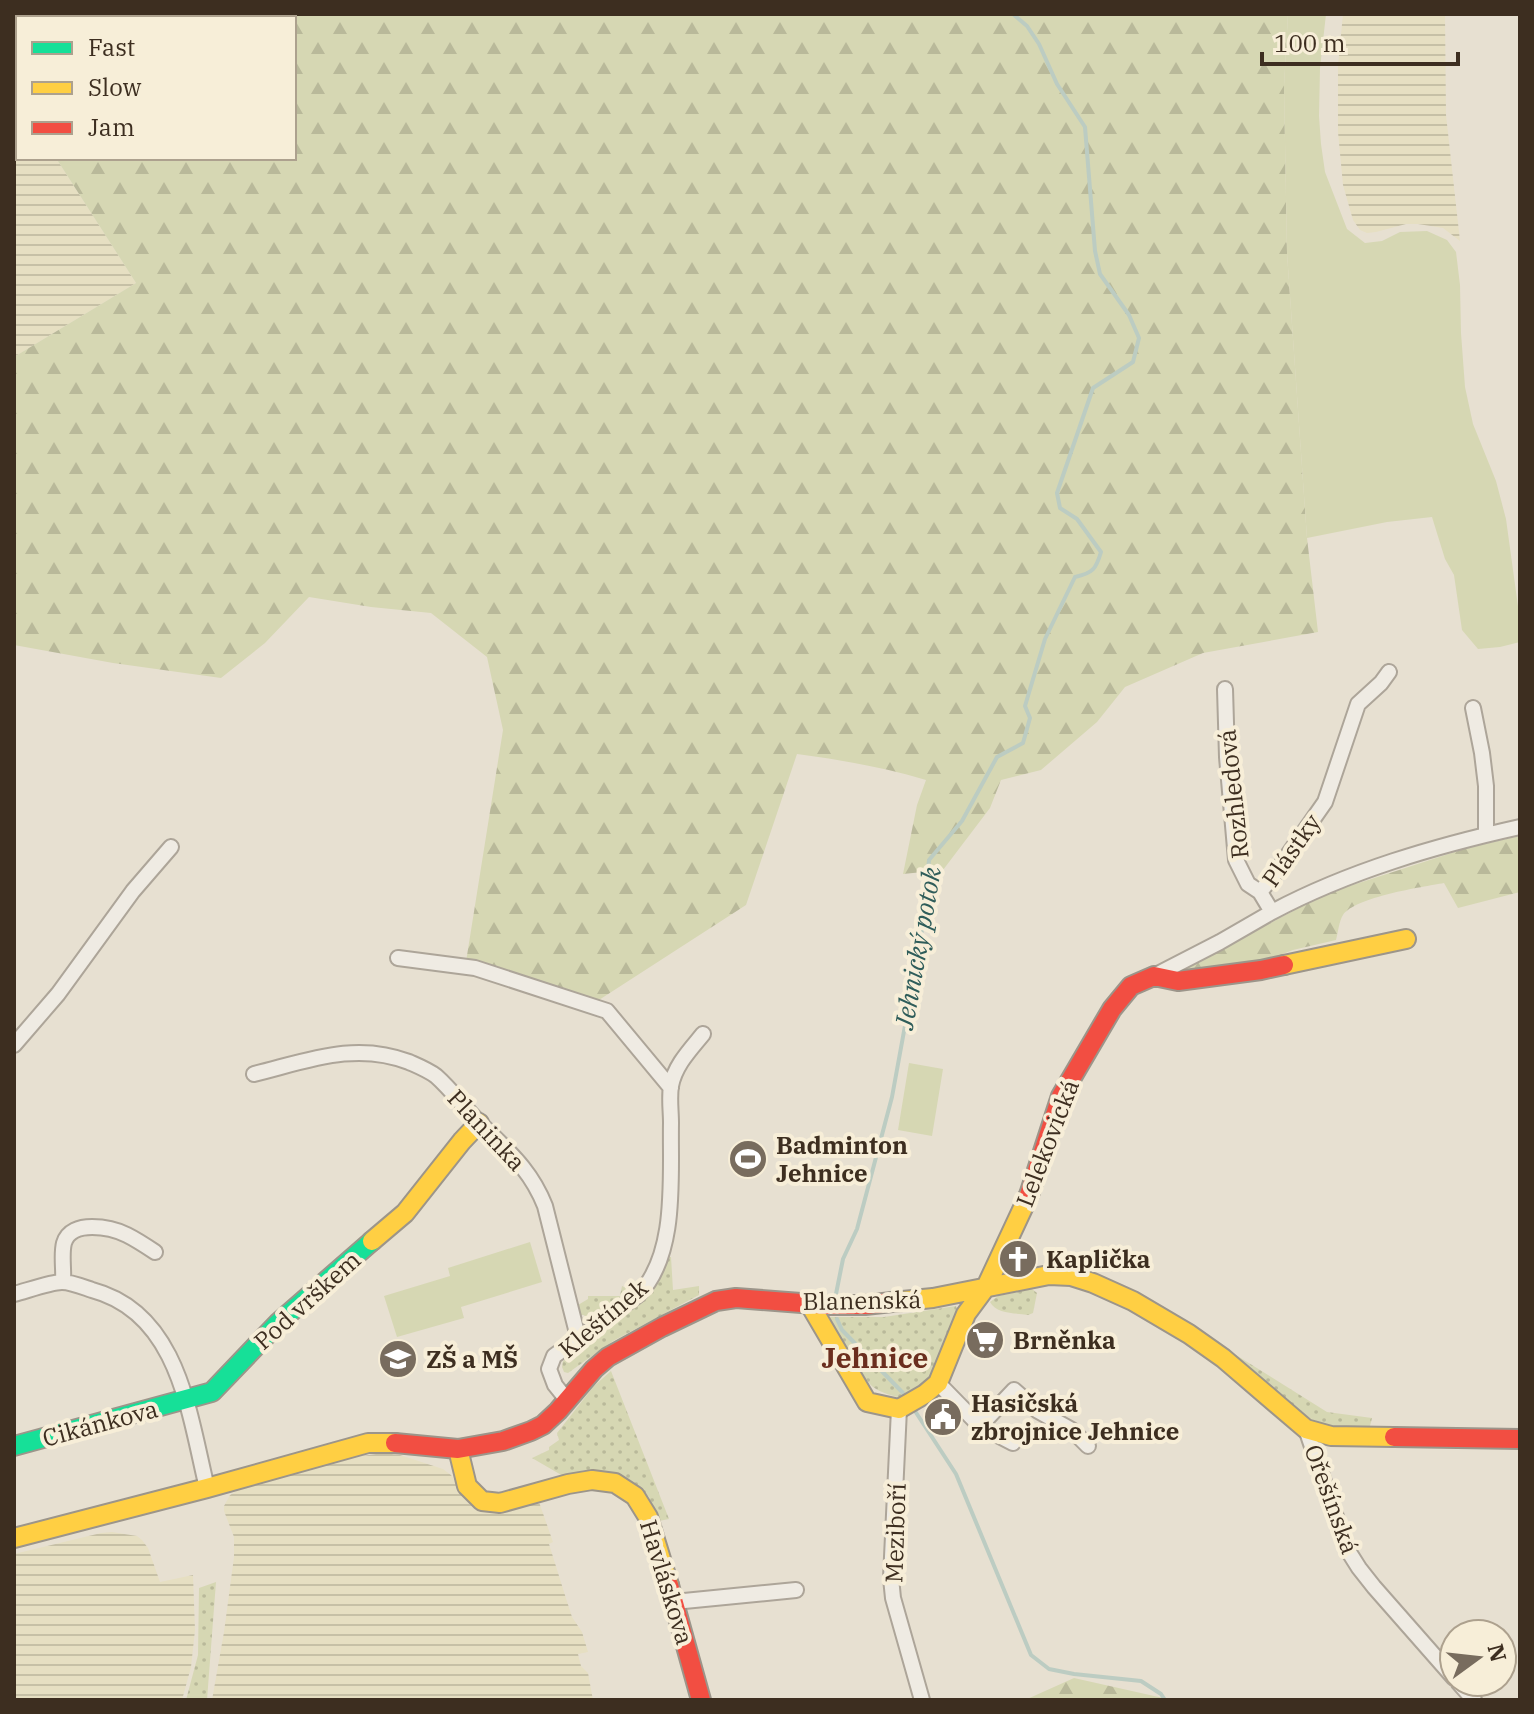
<svg xmlns="http://www.w3.org/2000/svg" width="1534" height="1714" font-family="'IBM Plex Serif',serif">
	<style>
		.farmland { fill: url(#farmland-rules) }
		.grass { fill: url(#grass-dots) }
		.forest { fill: url(#forest-firs) }
		.garden { fill: #d6d7b3 }
		.lines { fill: none; stroke-linecap: round; stroke-linejoin: round }
		.stream { stroke: #bcccc2; stroke-width: 4 }
		.street-casing { stroke: #ada599; stroke-width: 18 }
		.fast-casing { stroke: #9c958a; stroke-width: 22 }
		.slow-casing { stroke: #9c958a; stroke-width: 22 }
		.jam-casing { stroke: #9c958a; stroke-width: 22 }
		.street { stroke: #efebe3; stroke-width: 14 }
		.fast { stroke: #16e098; stroke-width: 18 }
		.slow { stroke: #ffcf43; stroke-width: 18 }
		.jam { stroke: #f24e42; stroke-width: 18 }
		.labels { text-anchor: middle; dominant-baseline: central; stroke-width: 8; stroke-linejoin: round; paint-order: stroke }
		.street-label { font-size: 24px; fill: #3d2e20; stroke: #f7eed8 }
		.poi-label { font-size: 24px; font-weight: bold; fill: #3d2e20; stroke: #f7eed8; text-anchor: start }
		.water-label { font-size: 26px; font-style: italic; fill: #2f5d5a; stroke: #f7eed8 }
		.quarter-label { font-size: 28px; font-weight: bold; fill: #6b2e1e; stroke: #f7eed8 }
	</style>
	<defs>
		<pattern id="farmland-rules" width="6" height="5" patternUnits="userSpaceOnUse" patternTransform="scale(2)"><rect width="6" height="5" fill="#e6dfc2"/><path d="M0 2.5h6" fill="none" stroke="#c6c0a6"/></pattern>
		<pattern id="grass-dots" width="8" height="8" patternUnits="userSpaceOnUse" patternTransform="scale(2)"><rect width="8" height="8" fill="#d6d7b3"/><path d="M2 2h.1M6 6h.1" fill="none" stroke="#b9b99a" stroke-width="1.8" stroke-linecap="round"/></pattern>
		<pattern id="forest-firs" width="22" height="20" patternUnits="userSpaceOnUse" patternTransform="scale(2)"><rect width="22" height="20" fill="#d6d7b3"/><path d="M5 1l3.5 6h-7zM16 11l3.5 6h-7z" fill="#b9b99a"/></pattern>
	</defs>
	<rect width="100%" height="100%" fill="#e7e0d1"/>
	<path class="farmland" d="M1343,14H1445L1446,115L1460,241L1443,228L1418,224H1406L1376,232L1367,233L1360,230L1353,220L1343,185L1338,132V65Z
		M18,134V158H56L136,283L14,357V135Z
		M383,1453L400,1455L443,1469L451,1475L468,1503L479,1511L495,1513L539,1502L553,1542L549,1544L564,1592L572,1617L582,1632L588,1652L578,1654L581,1666L588,1673L593,1700H603H212L224,1632L234,1557V1537L224,1511V1506L230,1495L247,1485L362,1456Z
		M112,1532L137,1536L142,1540L148,1548L160,1582L193,1575L195,1630L191,1667L182,1700H14V1554L101,1533Z"/>
	<path class="grass" d="M667,1257H671L673,1290L699,1286V1295L613,1341L568,1373L564,1372L562,1367L563,1361L609,1328L607,1325Z
		M622,1286L626,1288V1298L602,1316L600,1314L594,1317L587,1319L584,1315H581L578,1305L588,1299V1296H620Z
		M1032,1289L1037,1293L1033,1313L1028,1315C1015,1313 996,1314 990,1302L998,1296Z
		M956,1306L959,1315L941,1364L927,1383L902,1398C893,1396 881,1393 873,1387C863,1379 836,1330 829,1317H884Z
		M1236,1355L1327,1412L1372,1418L1369,1430L1325,1425L1305,1416L1235,1356Z
		M611,1371L669,1519L659,1521L649,1497L632,1482L610,1472L585,1470L563,1476L532,1458L549,1450V1447L559,1440L557,1433L594,1386Z
		M216,1582L207,1700H186L198,1655L199,1588Z"/>
	<path class="forest" d="M14,14H1288L1284,86L1287,253L1307,538L1318,632L1203,653L1125,687L1097,722L1041,770L1001,780L990,808L943,870L903,874L917,805L926,780C883,767 841,760 797,754L746,905L585,1009L465,968L503,730L487,657L431,613L371,607L309,597L265,643L221,678L113,663L14,645V357L136,283L56,158H294V18H18V134L14,135Z
		M1520,836V892L1458,908L1444,883C1422,887 1355,897 1343,915C1339,921 1338,933 1336,940L1293,950L1270,959L1174,974L1325,894L1467,848Z
		M1074,1678L1172,1700H1025Z"/>
	<path class="garden" d="M1288,14H1326L1320,68L1319,116L1321,144L1325,172L1347,229L1365,243L1382,241L1400,232L1427,231L1447,240L1456,252L1460,285L1461,333L1465,387L1473,424L1496,481L1506,519L1520,621V642L1500,647L1478,649L1462,630L1454,575L1445,559L1432,517L1387,522L1307,538L1287,253L1284,86Z
		M909,1063L943,1069L932,1136L898,1130Z
		M530,1242L542,1282L461,1307L464,1318L397,1337L384,1296L450,1276L448,1268Z"/>
	<g class="lines">
		<path class="stream" d="M836,1294L843,1259L857,1229L892,1097L921,938L929,860L962,821L997,757L1023,743L1030,718L1025,706L1045,639L1075,577C1093,573 1096,569 1101,552L1077,519L1060,508L1057,493L1093,388L1133,362L1139,338L1129,315L1100,274L1095,251L1085,127L1057,84L1039,44L1027,26L1013,14
			M837,1319L842,1330L903,1393
			M915,1411L956,1474L1031,1655L1049,1669L1074,1674L1141,1681L1161,1694L1165,1700"/>
		<defs>
			<path id="street" d="M1389,672L1381,683L1358,704L1325,802L1274,875L1260,892L1272,912C1349,871 1435,846 1520,827
				M1225,689L1227,757L1236,860L1248,884L1260,892
				M1473,708L1482,753L1486,786V834
				M398,958L475,968L607,1011L671,1088
				M1154,976L1220,942L1272,912
				M14,1045L58,994L133,891L171,847
				M254,1074C307,1061 355,1041 409,1062C418,1066 428,1070 436,1076C453,1091 466,1110 482,1125C509,1152 531,1170 545,1206L578,1337
				M63,1282C64,1270 61,1254 64,1243C71,1219 111,1227 127,1235C137,1240 146,1246 155,1252
				M14,1294C26,1291 51,1282 62,1282C71,1282 83,1287 92,1290C179,1313 189,1414 207,1488
				M938,1383L980,1426L1013,1443
				M567,1400L555,1385L549,1369L554,1356L638,1295C678,1255 670,1176 671,1123C671,1111 669,1098 671,1086C675,1065 690,1050 703,1034
				M899,1409L891,1578L893,1598L922,1700
				M980,1426L1014,1390L1038,1411L1072,1430L1088,1446
				M1306,1429L1347,1549L1359,1568L1374,1587L1454,1678
				M674,1602L796,1590
				M1458,1682L1474,1700"/>
			<path id="fast" d="M14,1446L212,1392L278,1323L372,1241"/>
			<path id="slow" d="M1284,965L1406,939
				M372,1241L405,1213L462,1141L479,1123
				M892,1302L933,1298L1049,1275L1071,1276L1093,1283L1133,1301L1189,1334L1223,1358L1306,1429L1331,1436L1394,1437
				M809,1303L867,1402L899,1409L925,1394L938,1383L966,1314L986,1287L1029,1195
				M458,1449L467,1486L482,1501L500,1503L568,1484L592,1480L615,1483L635,1496L648,1517L669,1585
				M14,1538L207,1488L368,1443H395"/>
			<path id="jam" d="M1029,1195L1061,1096L1112,1009L1131,986L1154,976L1178,981L1261,970L1284,965
				M1394,1437L1520,1439
				M395,1443L458,1449L503,1441L531,1431L543,1425L558,1411L594,1369L608,1357L662,1327L716,1301L736,1298L827,1305H865L892,1302
				M669,1585L701,1700"/>
		</defs>
		<use href="#street" class="street-casing"/>
		<use href="#fast" class="fast-casing"/>
		<use href="#slow" class="slow-casing"/>
		<use href="#jam" class="jam-casing"/>
		<use href="#street" class="street"/>
		<use href="#fast" class="fast"/>
		<use href="#slow" class="slow"/>
		<use href="#jam" class="jam"/>
	</g>
	<defs>
		<symbol id="stadium-disc" viewBox="-11 -11 22 22"><circle r="9.5" fill="#786c5e" stroke="#f7eed8"/><path d="M0-5a6.5 5 0 1 0 0 10a6.5 5 0 1 0 0-10ZM-3.5-1.8h7v3.6h-7Z" fill="#fff"/></symbol>
		<symbol id="church-disc" viewBox="-11 -11 22 22"><circle r="9.5" fill="#786c5e" stroke="#f7eed8"/><path d="M-1.2-6h2.4v3.5h3.3v2.4h-3.3V6h-2.4V-.1h-3.3v-2.4h3.3Z" fill="#fff"/></symbol>
		<symbol id="supermarket-disc" viewBox="-11 -11 22 22"><circle r="9.5" fill="#786c5e" stroke="#f7eed8"/><path d="M-6-5.5h2.5l.6 2H6L4.5 2H-2.5L-4.4-4H-6ZM-1.5 3.2a1.3 1.3 0 1 0 .1 0ZM3 3.2a1.3 1.3 0 1 0 .1 0Z" fill="#fff"/></symbol>
		<symbol id="school-disc" viewBox="-11 -11 22 22"><circle r="9.5" fill="#786c5e" stroke="#f7eed8"/><path d="M0-5L7-2L0 1L-7-2ZM-4 1L0 2.5L4 1V4Q0 6-4 4Z" fill="#fff"/></symbol>
		<symbol id="civic-disc" viewBox="-11 -11 22 22"><circle r="9.5" fill="#786c5e" stroke="#f7eed8"/><path d="M-.6-6.5H3V-4.5H.6V-3L4-1V1h2V6H-6V1h2V-1L-.6-3ZM-1.2 2.5V6h2.4V2.5Z" fill="#fff"/></symbol>
	</defs>
	<g fill-rule="evenodd">
		<use href="#stadium-disc" x="726" y="1137" width="44" height="44"/>
		<use href="#church-disc" x="996" y="1237" width="44" height="44"/>
		<use href="#supermarket-disc" x="963" y="1318" width="44" height="44"/>
		<use href="#school-disc" x="376" y="1337" width="44" height="44"/>
		<use href="#civic-disc" x="921" y="1395" width="44" height="44"/>
	</g>
	<g class="labels">
		<g class="street-label">
			<text transform="translate(1233 794) rotate(-96)">Rozhledová</text>
			<text transform="translate(1291 850) rotate(-55)">Plástky</text>
			<text transform="translate(487 1130) rotate(47)">Planinka</text>
			<text transform="translate(1047 1143) rotate(-69)">Lelekovická</text>
			<text transform="translate(307 1300) rotate(-42)">Pod vrškem</text>
			<text transform="translate(862 1300) rotate(-1)">Blanenská</text>
			<text transform="translate(603 1318) rotate(-40)">Kleštínek</text>
			<text transform="translate(100 1423) rotate(-15)">Cikánkova</text>
			<text transform="translate(1332 1499) rotate(70)">Ořešínská</text>
			<text transform="translate(895 1533) rotate(-88)">Meziboří</text>
			<text transform="translate(667 1582) rotate(73)">Havláskova</text>
		</g>
		<g class="poi-label">
			<text x="776" y="1145">Badminton<tspan x="776" dy="28">Jehnice</tspan></text>
			<text x="1046" y="1259">Kaplička</text>
			<text x="1013" y="1340">Brněnka</text>
			<text x="426" y="1359">ZŠ a MŠ</text>
			<text x="971" y="1403">Hasičská<tspan x="971" dy="28">zbrojnice Jehnice</tspan></text>
		</g>
		<g class="water-label">
			<text transform="translate(917 948) rotate(-80)">Jehnický potok</text>
		</g>
		<g class="quarter-label">
			<text x="875" y="1357">Jehnice</text>
		</g>
	</g>
	<rect width="1534" height="1714" fill="none" stroke="#3d2e20" stroke-width="32"/>
	<rect x="16" y="16" width="280" height="144" fill="#f7eed8" stroke="#ada18e" stroke-width="2"/>
	<rect x="32" y="42" width="40" height="12" fill="#16e098" stroke="#ada18e" stroke-width="2"/>
	<text x="88" y="56" font-size="24" fill="#3d2e20">Fast</text>
	<rect x="32" y="82" width="40" height="12" fill="#ffcf43" stroke="#ada18e" stroke-width="2"/>
	<text x="88" y="96" font-size="24" fill="#3d2e20">Slow</text>
	<rect x="32" y="122" width="40" height="12" fill="#f24e42" stroke="#ada18e" stroke-width="2"/>
	<text x="88" y="136" font-size="24" fill="#3d2e20">Jam</text>
	<g transform="translate(1478 1658) rotate(75)"><circle r="38" fill="#f7eed8" stroke="#ada18e" stroke-width="2"/>
	<path d="M0-6L14 30L0 20L-14 30Z" fill="#786c5e"/>
	<text y="-12" font-size="22" font-weight="bold" text-anchor="middle" fill="#3d2e20">N</text>
	</g>
	<path d="M1262 52v12h196v-12" fill="none" stroke="#3d2e20" stroke-width="4"/>
	<text x="1274" y="52" font-size="24" fill="#3d2e20" stroke="#f7eed8" stroke-width="6" paint-order="stroke">100 m</text>
</svg>
